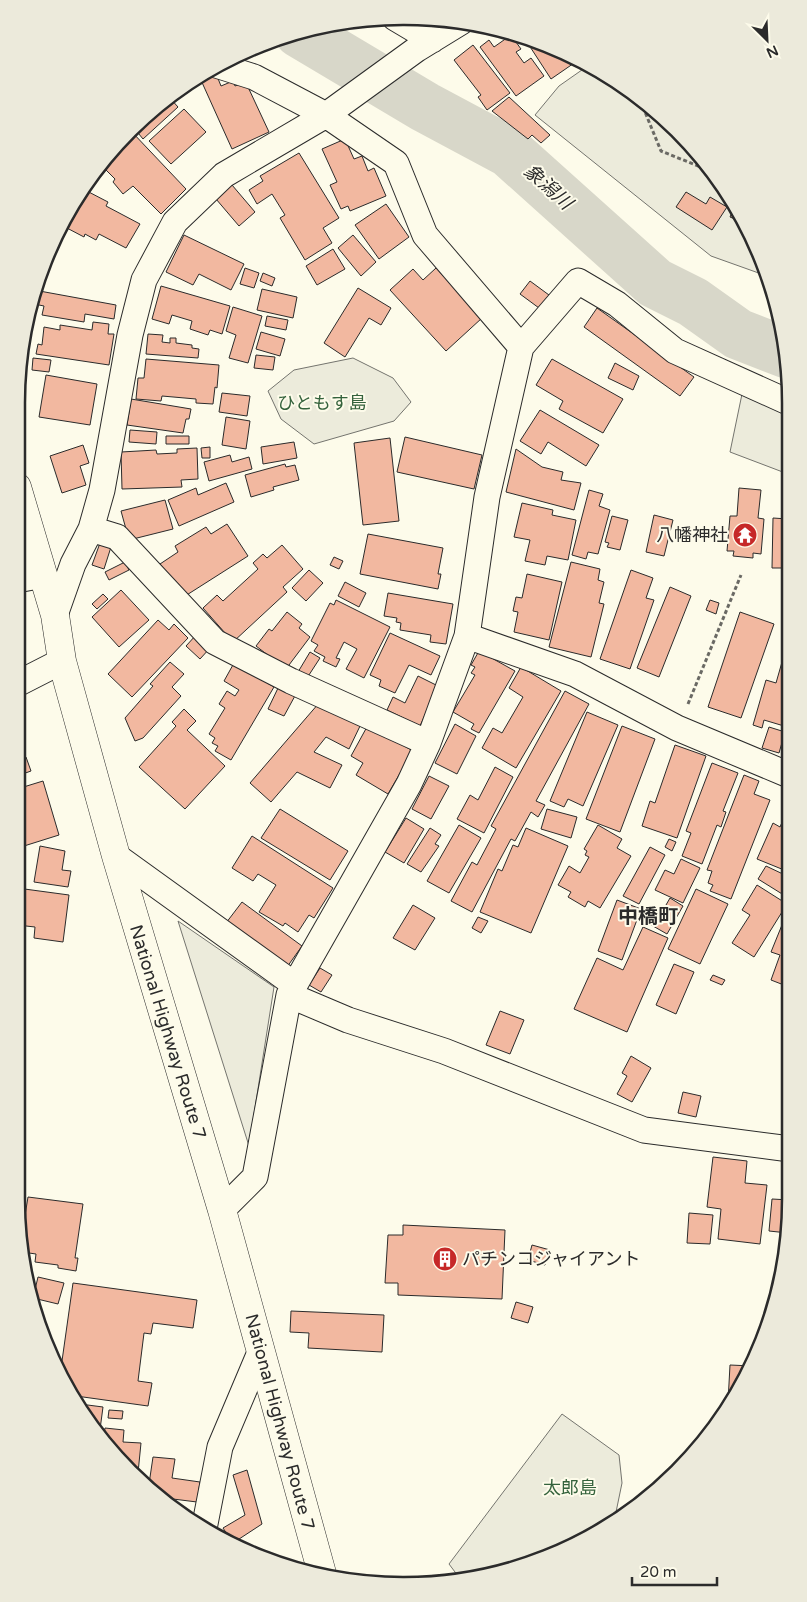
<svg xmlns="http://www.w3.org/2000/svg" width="807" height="1602" font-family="'Varela Round','Noto Sans JP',sans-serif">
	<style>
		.green { fill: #ecebdb; stroke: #74746e }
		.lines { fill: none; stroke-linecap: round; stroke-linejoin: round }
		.river { stroke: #d8d7c9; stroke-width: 51 }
		.building { fill: #f2b8a0; stroke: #2b2b2b }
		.street-casing { stroke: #2b2b2b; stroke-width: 27 }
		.highway-casing { stroke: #2b2b2b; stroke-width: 29 }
		.path { stroke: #6a6964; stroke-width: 3; stroke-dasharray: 4 2.5; stroke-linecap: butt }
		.street { stroke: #fdfbea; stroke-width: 25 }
		.highway { stroke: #fdfbea; stroke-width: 28 }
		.labels { text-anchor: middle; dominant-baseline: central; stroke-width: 4; stroke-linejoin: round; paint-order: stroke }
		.park-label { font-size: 18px; fill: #34623c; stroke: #fdfbea }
		.poi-label { font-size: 18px; fill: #2b2b2b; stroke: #fdfbea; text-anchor: end }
		.street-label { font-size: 18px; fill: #2b2b2b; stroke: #fdfbea }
		.water-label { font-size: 19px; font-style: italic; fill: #2b2b2b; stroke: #fdfbea }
		.quarter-label { font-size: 20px; font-weight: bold; fill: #2b2b2b; stroke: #fdfbea }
		.rim { fill: none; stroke: #2b2b2b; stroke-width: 2.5 }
	</style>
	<rect width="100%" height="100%" fill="#fdfbea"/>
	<path class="green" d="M589,65L639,96L711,168L761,256L767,276L711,256L535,115L559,86Z
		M353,358L393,378L411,402L394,421L314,444L281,419L268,391L294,370Z
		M742,394L788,414V474L730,452Z
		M178,921L274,987L249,1146Z
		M562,1414L619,1455L622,1483L615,1517L575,1546L461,1580L449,1564Z"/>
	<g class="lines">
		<path class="river" d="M299,32L425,107L509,152L655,283L693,302L738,334L787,353"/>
	</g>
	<path class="building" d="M511,35L521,49L516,52L524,63L531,58L544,76L516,96L480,47L489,40L494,47Z
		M527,38L575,56L580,59L551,79L525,39Z
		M473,45L510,93L487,110L478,97L481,95L454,60Z
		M209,74L217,76L221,86L233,81L235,86L240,84L248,87L269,132L232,149L200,78Z
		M169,97L178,107L143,139L134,128L148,113Z
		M509,97L550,135L541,143L532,135L528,139L492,111Z
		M184,109L206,132L171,164L149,141Z
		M131,131L186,189L161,214L133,186L123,194L113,182L115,179L103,167L117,153L113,150Z
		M345,139L354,159L362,156L368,171L374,168L386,196L350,211L348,206L341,209L330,185L337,182L322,149Z
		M299,153L339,218L323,228L332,243L305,260L280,218L285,215L272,194L257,204L249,190L263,181L260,176Z
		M232,185L255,212L239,226L216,199Z
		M83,189L108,202L106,206L140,224L126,248L99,234L96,240L85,234L84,237L65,227L63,230L59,228Z
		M686,192L706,204L710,197L727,207L712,230L676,207Z
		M386,204L409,237L379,259L355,225Z
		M734,208L742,222L730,217Z
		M184,235L244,264L231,290L199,274L193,285L166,272Z
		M353,235L376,262L361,276L338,248Z
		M333,249L345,269L317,285L306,266Z
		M245,268L259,273L254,288L240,284Z
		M436,268L482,318L446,351L390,290L413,269L423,280Z
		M263,273L275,278L272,286L260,281Z
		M530,281L549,295L539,308L520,294Z
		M161,286L230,306L222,334L210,330L208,335L190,329L192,321L172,315L169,324L152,319Z
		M358,288L391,308L381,325L369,318L345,357L324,343Z
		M262,289L297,297L293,318L257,310Z
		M34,290L116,305L114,319L85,314L84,322L42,315L44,306L29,303Z
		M233,307L262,316L248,363L229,358L236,335L226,331Z
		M597,308L694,377L680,396L584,327Z
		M267,316L288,320L286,330L265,326Z
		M93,322L109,324L108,334H114L109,365L36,354L38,344L42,345L44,327L60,330V325L92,330Z
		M261,332L285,339L280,356L256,349Z
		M148,334L163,335L162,342L170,343V338H176V343L192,345V348L199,349L198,358L146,354Z
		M256,355L275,357L273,370L254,368Z
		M33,358L51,360L49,372L32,370Z
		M146,359L219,365L217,388L215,387L213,404L196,403V399L162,396L161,401L136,399L138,378H144Z
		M552,359L623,399L603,433L559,409L563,401L536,385Z
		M615,363L639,376L633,390L608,378Z
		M46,375L97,384L90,425L39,417Z
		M222,393L250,396L247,416L219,412Z
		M131,399L191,409L189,419H186L183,433L127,425Z
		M540,410L599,445L586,466L548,442L541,454L520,441Z
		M226,417L250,421L246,449L222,445Z
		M130,430L157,432L156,444L129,442Z
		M166,436H189V444H166Z
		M405,437L482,455L474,489L397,472Z
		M390,438L399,521L363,525L354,443Z
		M294,442L297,458L263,464L261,447Z
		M83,445L89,463L80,466L86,485L62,493L50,456Z
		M210,447V458H202L201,448Z
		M197,448L198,479L181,480L182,487L122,489L121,452L156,450L157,454L177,453V449Z
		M516,449L542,467L563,472L561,480L581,483L574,510L506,492Z
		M230,455L232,462L249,457L252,469L209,481L204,462Z
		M285,464L286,467L295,465L299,480L273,487L274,490L251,497L245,475Z
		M226,483L234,502L179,526L168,500L196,488L198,495Z
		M739,488L761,490L758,518L764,519L761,554L753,553V558L733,556L734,551H727L730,516H737Z
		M589,490L603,494L599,506L610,510L598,554L588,552L586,559L572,555Z
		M165,500L173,529L129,540L121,511Z
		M522,503L553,510L552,515L576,520L568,560L547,556L545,565L525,561L530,540L514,537Z
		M654,515L673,520L664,556L646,552Z
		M612,516L628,520L620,550L607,547L609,543L605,542Z
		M773,518L788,519V568H772Z
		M227,524L248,556L182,598L160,564L178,552L175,546L206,527L211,534Z
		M368,534L443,548L438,574H441L438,589L360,574Z
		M100,543L111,547L104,569L92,565Z
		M282,545L303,569L283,587L287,592L233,642L203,608L217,595L223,601L258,569L253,563L263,554L267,558Z
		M334,557L343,561L339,569L330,565Z
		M125,562L129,570L109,580L105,572Z
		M571,562L600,569L598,580L604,582L599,603L604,604L591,657L549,647Z
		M309,570L323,583L306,601L292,588Z
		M631,570L653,578L646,598L654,600L630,669L600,659Z
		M527,574L562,582L549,640L514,632L518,612L513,611L516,597L522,598Z
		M345,582L366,593L359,607L338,596Z
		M670,587L691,596L659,677L637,668Z
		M121,590L149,620L119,647L92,617Z
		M388,593L453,604L446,644L430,642L431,635L400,630L401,623L396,622L397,618L384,616Z
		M103,594L108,599L97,609L92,604Z
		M336,600L390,627L364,678L346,669L357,649L344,642L336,658L340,659L336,667L323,661L325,657L314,651L318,645L311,641L330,603L334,605Z
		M710,600L719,603L716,614L706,610Z
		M287,612L302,624L299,628L310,637L286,669L256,646L269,629L272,631Z
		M740,612L774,624L741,718L708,707Z
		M158,620L169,630L174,624L188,638L132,697L108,674Z
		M390,633L440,656L431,675L409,665L395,693L379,686L381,680L370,675Z
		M196,635L210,648L200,659L186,646Z
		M479,651L515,671L479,733L471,729L474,724L453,712L475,675L471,673L475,667L471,665Z
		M310,652L320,658L307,678L298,672Z
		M170,662L184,674L172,687L181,696L143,738L135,741L125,718L153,686L150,684Z
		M782,662L788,664V709L784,726L764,720L762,728L753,725L766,680L776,683Z
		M234,663L274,687L231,760L215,751L218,746L212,743L215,738L209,734L225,708L219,704L227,691L235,696L239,690L224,681Z
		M521,667L561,691L516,768L482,748L493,728L502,733L523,697L509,688Z
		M418,676L438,686L420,726L387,710L393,697L405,703Z
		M279,686L296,694L284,716L268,709Z
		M565,691L589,704L536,801L545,805L538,817L531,812L515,841L511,839L472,912L451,901L472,862L477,865L496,829L491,826Z
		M319,703L361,724L349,749L326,737L314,752L342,765L330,788L297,772L271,802L250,783Z
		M184,709L196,721L187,730L225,766L185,809L139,767L176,726L172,722Z
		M587,712L618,725L583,806L568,799L564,807L550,801Z
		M455,724L476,736L457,774L435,763Z
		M368,725L413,751L388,794L356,775L363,763L351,756Z
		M622,726L655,739L620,832L586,819Z
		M769,727L785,732L779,753L762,748Z
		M789,735V758L782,756Z
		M675,745L706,756L677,838L642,826L650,801L655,803Z
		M26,757L31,771L17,776V760Z
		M712,763L738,773L723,811L726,812L721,827L717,825L702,864L682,856L691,833L686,831Z
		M495,767L513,777L484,833L457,819L470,795L478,800Z
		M744,775L759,781L754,794L770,800L731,899L710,891L713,885L708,883L712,871L707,870Z
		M429,776L449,786L431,819L412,809Z
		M43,781L59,835L24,846L17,823V789Z
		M789,806V872L757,859L773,823L780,827Z
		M280,809L348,851L330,880L261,838Z
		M547,809L577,817L571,838L541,829Z
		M406,818L424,829L404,863L385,852Z
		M459,825L481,838L449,893L427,881Z
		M598,825L622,839L617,848L631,856L600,908L588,901L585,907L568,897L571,892L558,885L569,866L580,873L589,857L585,855L587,851L584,849Z
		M430,828L441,835L435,844L439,846L421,872L407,864Z
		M526,828L568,846L531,933L480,912L498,869L502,871L513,845L518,847Z
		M252,836L333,888L314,918L309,915L298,932L285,923L283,926L259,912L276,885L258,874L253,881L232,868Z
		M669,839L676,842L672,851L665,847Z
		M40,846L65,851L62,870L71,871L68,887L34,882Z
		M650,847L665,855L639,904L623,896Z
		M681,859L700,868L683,903L655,890L665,870L674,874Z
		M766,866L785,875L783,878L789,881V894L787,897L758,879Z
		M757,885L787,904L754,957L732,943L750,915L742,910Z
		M17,888L69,895L63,942L34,938L35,927L17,925Z
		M696,889L728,904L700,964L668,949Z
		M670,898L683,906L667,934L646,922L650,915L658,919Z
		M617,900L641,909L622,960L598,951Z
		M242,902L302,946L287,967L226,923Z
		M413,905L435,918L415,950L393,938Z
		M478,917L488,921L481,933L472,928Z
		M784,920L789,922V987L771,980L780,955L771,952Z
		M643,927L668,938L627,1032L574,1009L597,958L623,970Z
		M674,964L694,972L676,1014L656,1005Z
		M320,968L332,975L321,992L309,985Z
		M713,975L725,980L722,985L710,980Z
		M500,1011L524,1020L510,1054L486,1045Z
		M631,1056L651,1068L632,1102L617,1094L627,1076L622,1073Z
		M683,1092L701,1096L696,1117L678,1113Z
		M16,1156L24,1158L18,1183L16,1182Z
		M713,1157L747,1161L745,1183L767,1185L760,1244L718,1239L721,1209L707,1207Z
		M16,1185L22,1186L18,1209L16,1198Z
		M28,1197L83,1204L75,1258H78L76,1271L58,1268V1265L35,1262L36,1254L29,1253L28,1260L26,1259L22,1234Z
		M772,1199L790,1200L788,1233L769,1231Z
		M689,1213L713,1215L710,1244L687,1243Z
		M403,1225L505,1230L502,1299L398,1295V1283H385L388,1235H403Z
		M532,1245L550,1250L545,1265L528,1260Z
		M38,1277L64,1283L58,1304L33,1298Z
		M73,1283L197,1300L193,1328L153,1323L151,1334L144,1333L138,1381L152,1383L148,1406L76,1396L61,1368Z
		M516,1302L533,1307L528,1323L511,1318Z
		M291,1311L384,1315L382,1352L308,1348L309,1333L290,1332Z
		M730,1365L752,1366L728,1402Z
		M80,1404L103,1407L99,1437L96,1434Z
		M109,1410L123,1411L122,1419L108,1418Z
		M105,1428L124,1430L123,1442L141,1443L138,1473L103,1441Z
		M153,1457L175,1459L172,1478L200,1482L197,1502L165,1498L149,1484Z
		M247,1470L262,1524L233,1543L223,1528L245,1515L233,1475Z"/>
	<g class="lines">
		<defs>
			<path id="street" d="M395,18L432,40
				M216,65L254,77L326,115L396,163L425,235L521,347L487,497L467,636L428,743L409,784L289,995L255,1177L222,1210
				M521,347L578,281L617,304L675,351L788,402
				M91,529L117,537L215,642L291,681L428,743
				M17,580L43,575
				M55,615L73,564L91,529L102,490L130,335L144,280L175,222L224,175L326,115L417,49L461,22
				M467,636L575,674L677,728L789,775
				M17,684L62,661
				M116,856L295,985
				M289,995L348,1020L444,1051L644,1130L790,1149
				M204,1529L220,1447L261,1350"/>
			<path id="highway" d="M17,487L55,615L62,661L116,856L222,1210L323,1577"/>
		</defs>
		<use href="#street" class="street-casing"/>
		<use href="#highway" class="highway-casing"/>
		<path class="path" d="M638,95L661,151L713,172
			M688,704L741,575"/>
		<use href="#street" class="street"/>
		<use href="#highway" class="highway"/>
	</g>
	<defs>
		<symbol id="temple-disc" viewBox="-11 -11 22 22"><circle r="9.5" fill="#c62828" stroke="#fdfbea"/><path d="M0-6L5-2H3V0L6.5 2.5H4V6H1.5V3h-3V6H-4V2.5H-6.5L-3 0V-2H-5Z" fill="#fff"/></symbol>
		<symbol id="building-disc" viewBox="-11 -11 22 22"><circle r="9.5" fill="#c62828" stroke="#fdfbea"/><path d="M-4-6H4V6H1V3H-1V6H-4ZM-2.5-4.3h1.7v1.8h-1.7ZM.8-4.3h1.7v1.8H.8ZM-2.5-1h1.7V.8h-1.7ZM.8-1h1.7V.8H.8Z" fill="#fff"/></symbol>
	</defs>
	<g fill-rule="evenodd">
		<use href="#temple-disc" x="731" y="521" width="28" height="28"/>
		<use href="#building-disc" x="431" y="1245" width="28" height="28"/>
	</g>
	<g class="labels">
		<g class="park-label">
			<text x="322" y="403">ひともす島</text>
			<text x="570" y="1488">太郎島</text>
		</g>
		<g class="poi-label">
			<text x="728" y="535">八幡神社</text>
			<text x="462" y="1259" text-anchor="start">パチンコジャイアント</text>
		</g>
		<g class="street-label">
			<text transform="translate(168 1032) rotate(73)">National Highway Route 7</text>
			<text transform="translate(280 1422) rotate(75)">National Highway Route 7</text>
		</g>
		<g class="water-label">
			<text transform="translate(548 187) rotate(42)">象潟川</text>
		</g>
		<g class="quarter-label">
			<text x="648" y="917">中橋町</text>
		</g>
	</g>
	<path d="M0 0H807V1602H0ZM403 25H404A378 378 0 0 1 782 403V1199A378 378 0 0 1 404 1577H403A378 378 0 0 1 25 1199V403A378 378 0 0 1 403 25Z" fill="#eceadb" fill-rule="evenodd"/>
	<path class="rim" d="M403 25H404A378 378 0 0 1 782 403V1199A378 378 0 0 1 404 1577H403A378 378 0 0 1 25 1199V403A378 378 0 0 1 403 25Z"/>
	<g transform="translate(767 40) rotate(156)" stroke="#fdfbea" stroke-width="4" paint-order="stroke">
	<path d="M0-4L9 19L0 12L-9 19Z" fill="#2b2b2b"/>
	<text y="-8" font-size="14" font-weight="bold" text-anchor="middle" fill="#2b2b2b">N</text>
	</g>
	<path d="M632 1577v8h85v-8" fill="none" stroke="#2b2b2b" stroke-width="2.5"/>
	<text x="640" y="1577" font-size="15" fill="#2b2b2b" stroke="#fdfbea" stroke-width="4" paint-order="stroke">20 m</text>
</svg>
